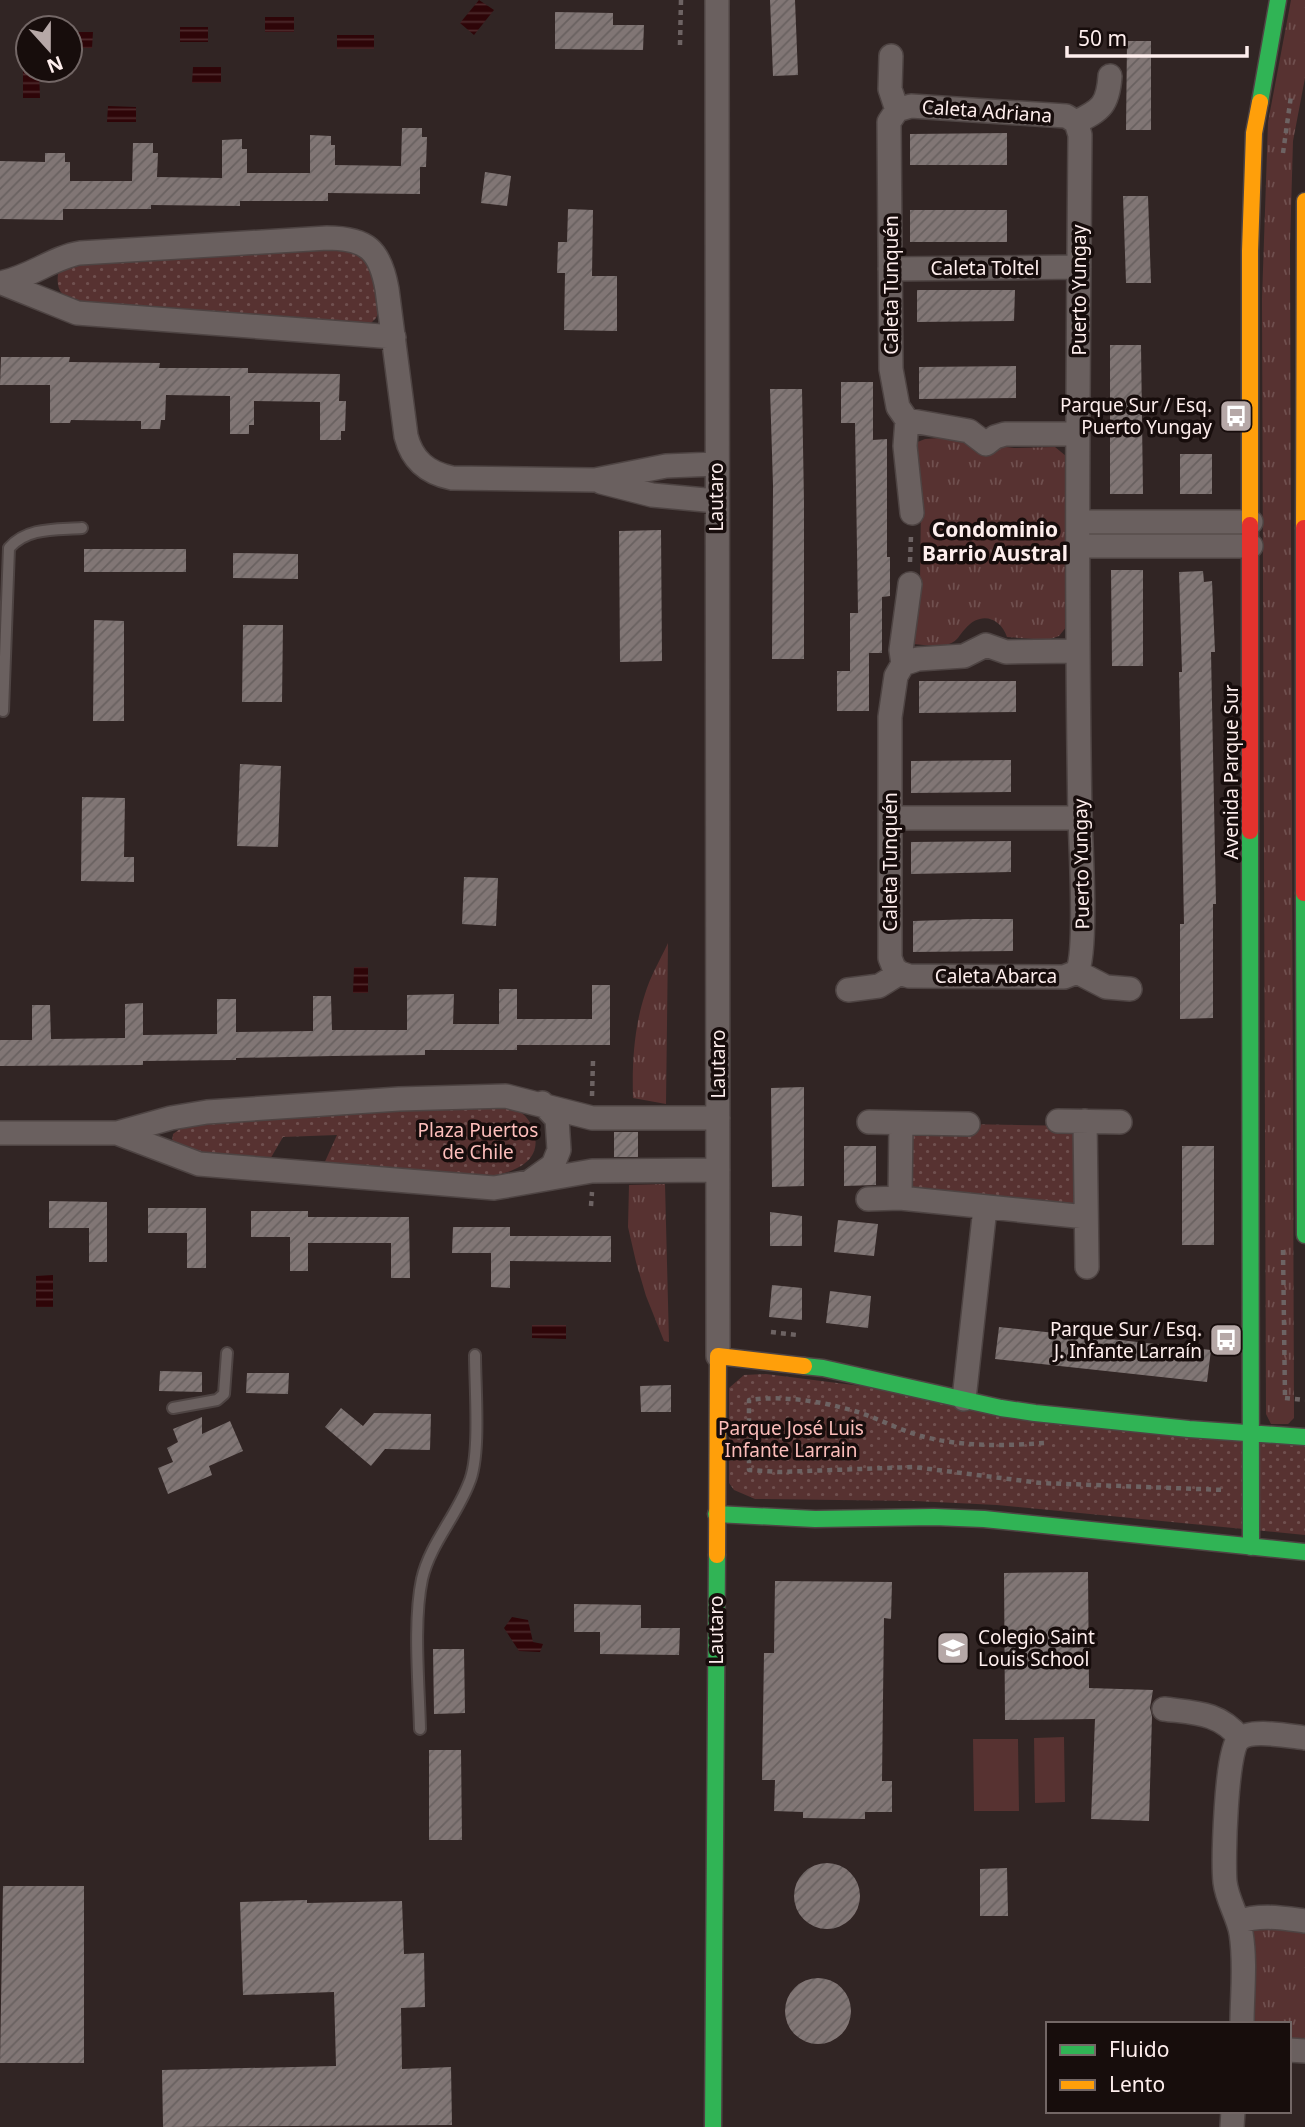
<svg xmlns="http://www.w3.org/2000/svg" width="1305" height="2127" font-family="'Noto Sans',sans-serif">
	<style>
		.grass { fill: url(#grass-tufts) }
		.park { fill: url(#park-dots) }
		.pitch { fill: #573231 }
		.water { fill: url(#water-rules) }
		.building { fill: url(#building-hatch) }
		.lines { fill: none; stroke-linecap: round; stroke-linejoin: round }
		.lane-casing { stroke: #4e4443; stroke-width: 14 }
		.street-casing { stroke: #4e4443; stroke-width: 26 }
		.fast-casing { stroke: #4e4443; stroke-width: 19 }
		.slow-casing { stroke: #4e4443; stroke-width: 19 }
		.jam-casing { stroke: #4e4443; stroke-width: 19 }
		.path { stroke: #6d6363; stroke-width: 4.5; stroke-dasharray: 5 5; stroke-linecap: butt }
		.lane { stroke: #6a605f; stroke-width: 10 }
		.street { stroke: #6a605f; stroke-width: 23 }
		.fast { stroke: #30b455; stroke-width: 16 }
		.slow { stroke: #ff9f0a; stroke-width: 16 }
		.jam { stroke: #e5322d; stroke-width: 16 }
		.labels { text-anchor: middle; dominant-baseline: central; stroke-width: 7; stroke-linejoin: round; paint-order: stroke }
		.street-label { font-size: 19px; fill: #feeeed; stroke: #170d0c }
		.poi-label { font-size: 19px; fill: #feeeed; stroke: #170d0c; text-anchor: end }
		.park-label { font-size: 19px; fill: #fdbebb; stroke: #170d0c }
		.neighbourhood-label { font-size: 21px; font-weight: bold; fill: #feeeed; stroke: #170d0c }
	</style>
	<defs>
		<pattern id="grass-tufts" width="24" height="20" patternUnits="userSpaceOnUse" patternTransform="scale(1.75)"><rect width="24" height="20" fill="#573231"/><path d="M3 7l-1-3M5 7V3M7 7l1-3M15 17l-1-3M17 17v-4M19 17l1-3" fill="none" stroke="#70504f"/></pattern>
		<pattern id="park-dots" width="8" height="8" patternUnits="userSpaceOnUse" patternTransform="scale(1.75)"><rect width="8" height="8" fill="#573231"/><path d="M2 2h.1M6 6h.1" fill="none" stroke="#70504f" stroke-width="1.8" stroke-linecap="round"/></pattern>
		<pattern id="water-rules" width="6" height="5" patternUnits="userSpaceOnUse" patternTransform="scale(1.75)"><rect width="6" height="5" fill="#2e0508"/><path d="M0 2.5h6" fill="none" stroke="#4d2a2c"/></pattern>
		<pattern id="building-hatch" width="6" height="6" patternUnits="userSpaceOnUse" patternTransform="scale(1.75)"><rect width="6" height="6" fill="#817675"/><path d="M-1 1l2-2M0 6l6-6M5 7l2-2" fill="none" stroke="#696160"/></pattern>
	</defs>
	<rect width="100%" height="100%" fill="#312524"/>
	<path class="grass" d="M1291,0H1305V78L1293,141L1290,245L1294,1418L1288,1424H1271L1266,1414L1262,299L1268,122Z
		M939,438L1014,448L1055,447L1066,456L1068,618L1067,626L1059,636L1048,640L1007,637C1000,617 980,611 965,629C959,635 958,641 949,644C939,648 922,644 910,644L920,582L921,502L915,443L925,439Z
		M668,943L666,1104L633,1098C632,1063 634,1027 645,994C650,977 660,960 668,943Z
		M665,1184L669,1342L664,1341L646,1296L636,1262L628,1227L629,1185Z
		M1305,1926V2043L1289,2042V2024H1250V1934L1253,1928Z"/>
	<path class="park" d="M353,248L373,267L379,311L376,318L369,325L76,303C62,296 56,291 58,274L74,262Z
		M490,1103C499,1105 509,1106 517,1110C525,1114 532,1123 534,1132C544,1166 505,1175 479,1178L323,1166L337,1135L283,1137L269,1161L193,1155L172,1142L173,1134L184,1126L224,1119Z
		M906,1123L1080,1126L1078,1210L902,1194Z
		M766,1374L1305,1442V1535L997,1505L915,1501L755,1499L734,1490L729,1483V1388L744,1375Z"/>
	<path class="pitch" d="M1064,1737L1065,1802L1035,1803L1034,1738Z
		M973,1739H1018L1019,1811H974Z"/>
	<path class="water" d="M479,0L494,10L474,35L460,23Z
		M265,17H294V32H265Z
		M180,27H208V42H180Z
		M70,32H93L92,48H70Z
		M337,35H374V49H337Z
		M193,67H221V83H192Z
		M39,70L40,98H23V71Z
		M108,106L136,107V122H107Z
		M354,967H368V993H353Z
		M53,1275V1307H36V1276Z
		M532,1325H566V1339L532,1338Z
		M512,1617L528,1620L533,1642L543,1644L540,1652L519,1651L504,1628Z"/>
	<path class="building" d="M770,0H795L798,75L773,76Z
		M555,12L613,13V25H644L643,50L555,49Z
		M1127,41H1151V130H1126Z
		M402,128H422V137H427L426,167H420V194L328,193V201H240V206L151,205V209H63V220L0,219V161L45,162V153H65V162H70V181H132L133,143H153V153H158L157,177L222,178V140L242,139V149H247V173H310V135L331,136V145H335V165L401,166Z
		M1007,133V165H910V134Z
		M485,172L511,176L507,206L481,203Z
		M1123,196H1148L1151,283H1126Z
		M568,209L593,210L592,276H617V331L564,330L565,273H557L558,242H567Z
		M910,210H1007V242H910Z
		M917,290H1015L1014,321L917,322Z
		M1110,345H1141L1143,494H1110Z
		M1,357H70L69,362L160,363L159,368H248V373L340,374L339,401H346L345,431H341V440H320V402L254,401V425H249V434H230V396L166,395L165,420H161L160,429H141V421L71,420L70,423H50V385H0Z
		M1016,366V398L919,399V367Z
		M841,382H873V440L887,439V557H890V596L882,597V653H869V711H837V671H850V613H858L855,423H841Z
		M770,389H802L804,502V659H772L773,486Z
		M1180,454H1212V494H1180Z
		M661,530L662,661L620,662L619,531Z
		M84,549H186V572H84Z
		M233,553L298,554V579L233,578Z
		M1111,570H1143V666H1112Z
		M1203,571L1204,582L1212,581L1215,652H1211L1216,904H1213V1018L1180,1019V924H1184L1179,672H1182L1179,572Z
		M94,620L124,621V721H93Z
		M243,625H283L282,702H242Z
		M919,681H1016V712L919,713Z
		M1011,760V792L911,793V761Z
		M240,764L281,766L278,847L237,846Z
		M82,797L125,798L124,857H134V882L81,881Z
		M1011,841V872L911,874V842Z
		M464,877L498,878L496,926L462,924Z
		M973,919H1013V951L913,952V921Z
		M592,985H610V1045H517V1050H425V1055L332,1056L236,1058V1060L143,1061V1065L0,1066V1040H32V1005H50L51,1039L125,1038V1004L143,1003V1035L217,1034V999H236V1032L313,1031V996H331L332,1030H407V995L454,994L453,1024H499V989H517V1019H592Z
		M804,1087V1186L772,1187L771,1088Z
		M614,1132H638V1157H614Z
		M844,1146H876V1185L844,1186Z
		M1182,1146H1214V1245H1182Z
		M49,1201L107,1202V1262H89V1228H49Z
		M148,1208H206V1268H187V1233H148Z
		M251,1211H308V1217H409L410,1278H391V1243H308V1271H290V1237H251Z
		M770,1212L802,1216V1246H770Z
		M838,1220L878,1224L874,1256L834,1252Z
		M453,1227H510V1236H611V1262L510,1261V1288L491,1287V1253H452Z
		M772,1285L802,1288V1320L769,1317Z
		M830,1291L871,1296L868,1328L826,1323Z
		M999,1327L1211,1350L1207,1382L995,1359Z
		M160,1371L202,1372V1392L159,1391Z
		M247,1373H289L288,1394L246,1393Z
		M671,1385V1412H641L640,1386Z
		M341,1408L363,1426L374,1413L431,1414L430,1450L385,1449L371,1466L325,1427Z
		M202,1417V1434L230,1421L243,1451L209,1466L212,1475L168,1494L158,1468L173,1462L167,1448L178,1442L173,1429Z
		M1088,1572L1089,1688L1153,1690L1150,1708L1152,1716L1149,1821L1091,1819L1095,1719L1005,1720L1004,1573Z
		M775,1581L892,1582L891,1619L884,1618L882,1781H892V1812H865V1819L803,1818V1812L774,1811L775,1780H762L764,1653H774Z
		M574,1604L641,1605V1628H680L679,1655L600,1654V1632H574Z
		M433,1649H464L465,1713L434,1714Z
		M429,1750H461L462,1840H429Z
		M794 1896a33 33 0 1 1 66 0a33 33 0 1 1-66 0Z
		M1007,1868L1008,1916H980V1869Z
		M3,1886H84V2063H0Z
		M307,1900V1903L402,1901L404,1954L424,1953L425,2007L401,2008L402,2069L451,2067L452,2125L163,2127L162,2070L336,2066L334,1992L243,1995L240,1902Z
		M785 2011a33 33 0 1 1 66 0a33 33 0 1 1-66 0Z"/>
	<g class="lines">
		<defs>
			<path id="lane" d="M3,711L9,548C27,527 56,530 82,528
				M173,1408L217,1400L224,1394L227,1353
				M420,1729C419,1685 413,1621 422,1579C430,1544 456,1517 469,1483C481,1456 475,1388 475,1355"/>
			<path id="street" d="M717,0L718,1356
				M891,56L890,89L897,110
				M897,110L889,122L891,369L898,407L907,420L905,446L912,513
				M897,110L911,106L1066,116L1076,122
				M1076,122L1080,135C1078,363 1076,591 1080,819C1081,847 1087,953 1077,972
				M1076,122C1102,110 1108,104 1110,76
				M890,269L1079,267
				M0,283C29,278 54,257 80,253L327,238C367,238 380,250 387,289L406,436C412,460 427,473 452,478L595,480L666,466L716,464
				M2,283L77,313L394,337
				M907,420L969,431L986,444L995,437L1005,434H1078
				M601,482L652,495L716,501
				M1078,522H1251
				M1078,546H1251
				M903,664L918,659L964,656L986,645L1006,652L1077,651
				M890,818H1080
				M1077,972L1106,987L1130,989
				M900,973L894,968L890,958V717L896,676L903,664L901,650L910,584
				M900,973L909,976L1064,977L1077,972
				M848,990L879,986L900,973
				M1058,1121L1120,1122
				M1085,1121L1087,1267
				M869,1122L968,1124
				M0,1133H117L171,1118L207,1112L399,1099L506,1096L592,1118H718
				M117,1133L199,1164L494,1188L592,1171L718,1170
				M532,1180L553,1165L559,1150L557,1119L542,1103
				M900,1198L901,1123
				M868,1199L900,1198L1086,1217
				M964,1399L985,1208
				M1164,1709C1195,1713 1219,1712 1240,1738
				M1238,1922C1260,1914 1282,1918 1305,1921
				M1242,2024C1242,1994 1246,1963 1241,1933C1238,1916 1227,1900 1225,1882C1223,1862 1226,1752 1238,1740C1250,1728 1288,1736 1305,1738
				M1289,2050L1305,2051
				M1232,2127L1233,2111"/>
			<path id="fast" d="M1260,102L1278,0
				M1250,831L1251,1547
				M1304,893L1305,1235
				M804,1366L823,1368L1001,1408L1035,1413L1189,1429L1305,1437
				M716,1514L815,1519L934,1517L984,1519L1305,1552
				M713,2127L717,1555"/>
			<path id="slow" d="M1250,525V251L1254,133L1260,102
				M1304,528L1305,201
				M717,1555L718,1356L804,1366"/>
			<path id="jam" d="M1250,525V831
				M1304,528V893"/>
		</defs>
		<use href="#lane" class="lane-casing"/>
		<use href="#street" class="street-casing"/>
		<use href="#fast" class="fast-casing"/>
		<use href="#slow" class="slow-casing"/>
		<use href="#jam" class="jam-casing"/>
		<path class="path" d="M680,45L681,0
			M1283,153L1291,96
			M910,562L911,536
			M592,1096L593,1061
			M591,1206L592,1192
			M1283,1250L1285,1398
			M771,1332L797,1335
			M1285,1398L1305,1400
			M1044,1443C1003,1446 962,1447 921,1436C900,1430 881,1420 861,1413C826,1402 786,1395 749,1400V1470L779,1472L914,1467L1041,1483L1225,1490"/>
		<use href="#lane" class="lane"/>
		<use href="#street" class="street"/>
		<use href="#fast" class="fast"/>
		<use href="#slow" class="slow"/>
		<use href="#jam" class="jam"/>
	</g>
	<defs>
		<symbol id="bus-square" viewBox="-11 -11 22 22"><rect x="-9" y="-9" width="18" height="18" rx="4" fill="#b6a8a7" stroke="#170d0c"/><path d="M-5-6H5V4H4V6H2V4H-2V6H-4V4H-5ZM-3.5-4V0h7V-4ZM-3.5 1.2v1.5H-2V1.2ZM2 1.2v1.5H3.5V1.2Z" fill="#fff"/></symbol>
		<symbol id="school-square" viewBox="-11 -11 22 22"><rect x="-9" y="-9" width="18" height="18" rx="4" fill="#b6a8a7" stroke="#170d0c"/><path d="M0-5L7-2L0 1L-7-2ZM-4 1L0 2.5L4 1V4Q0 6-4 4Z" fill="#fff"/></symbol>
	</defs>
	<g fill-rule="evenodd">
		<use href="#bus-square" x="1217" y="397" width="38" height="38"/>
		<use href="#bus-square" x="1207" y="1321" width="38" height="38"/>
		<use href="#school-square" x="934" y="1629" width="38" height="38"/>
	</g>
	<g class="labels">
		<g class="street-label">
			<text transform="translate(987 111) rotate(4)">Caleta Adriana</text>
			<text x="985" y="268">Caleta Toltel</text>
			<text transform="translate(891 285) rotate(-90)">Caleta Tunquén</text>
			<text transform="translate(1079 290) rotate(-90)">Puerto Yungay</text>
			<text transform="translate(716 497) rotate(-90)">Lautaro</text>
			<text transform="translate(1231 772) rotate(-90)">Avenida Parque Sur</text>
			<text transform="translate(890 862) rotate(-90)">Caleta Tunquén</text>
			<text transform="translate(1081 864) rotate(-91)">Puerto Yungay</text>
			<text x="996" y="976">Caleta Abarca</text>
			<text transform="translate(718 1064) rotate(-90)">Lautaro</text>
			<text transform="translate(716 1630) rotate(-90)">Lautaro</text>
		</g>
		<g class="poi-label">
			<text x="1212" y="405">Parque Sur / Esq.<tspan x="1212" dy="22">Puerto Yungay</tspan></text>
			<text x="1202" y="1329">Parque Sur / Esq.<tspan x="1202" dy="22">J. Infante Larraín</tspan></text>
			<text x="978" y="1637" text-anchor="start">Colegio Saint<tspan x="978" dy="22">Louis School</tspan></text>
		</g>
		<g class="park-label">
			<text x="478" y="1130">Plaza Puertos<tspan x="478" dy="22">de Chile</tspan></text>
			<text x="791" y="1428">Parque José Luis<tspan x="791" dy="22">Infante Larrain</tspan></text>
		</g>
		<g class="neighbourhood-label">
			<text x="995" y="529">Condominio<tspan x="995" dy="24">Barrio Austral</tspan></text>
		</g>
	</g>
	<rect x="1046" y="2022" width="245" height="91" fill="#170d0c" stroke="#736766" stroke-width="2"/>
	<rect x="1060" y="2045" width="35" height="10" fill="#30b455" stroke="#736766" stroke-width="2"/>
	<text x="1109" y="2057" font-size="21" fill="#feeeed">Fluido</text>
	<rect x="1060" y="2080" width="35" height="10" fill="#ff9f0a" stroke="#736766" stroke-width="2"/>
	<text x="1109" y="2092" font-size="21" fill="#feeeed">Lento</text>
	<g transform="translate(49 49) rotate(159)"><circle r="33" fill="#170d0c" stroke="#736766" stroke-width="2"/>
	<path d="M0-5L12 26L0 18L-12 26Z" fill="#b6a8a7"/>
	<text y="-10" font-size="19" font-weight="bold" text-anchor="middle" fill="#feeeed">N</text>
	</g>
	<path d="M1067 46v10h180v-10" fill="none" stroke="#feeeed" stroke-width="3.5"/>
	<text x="1078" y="46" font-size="21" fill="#feeeed" stroke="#170d0c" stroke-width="5" paint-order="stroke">50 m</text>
</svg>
